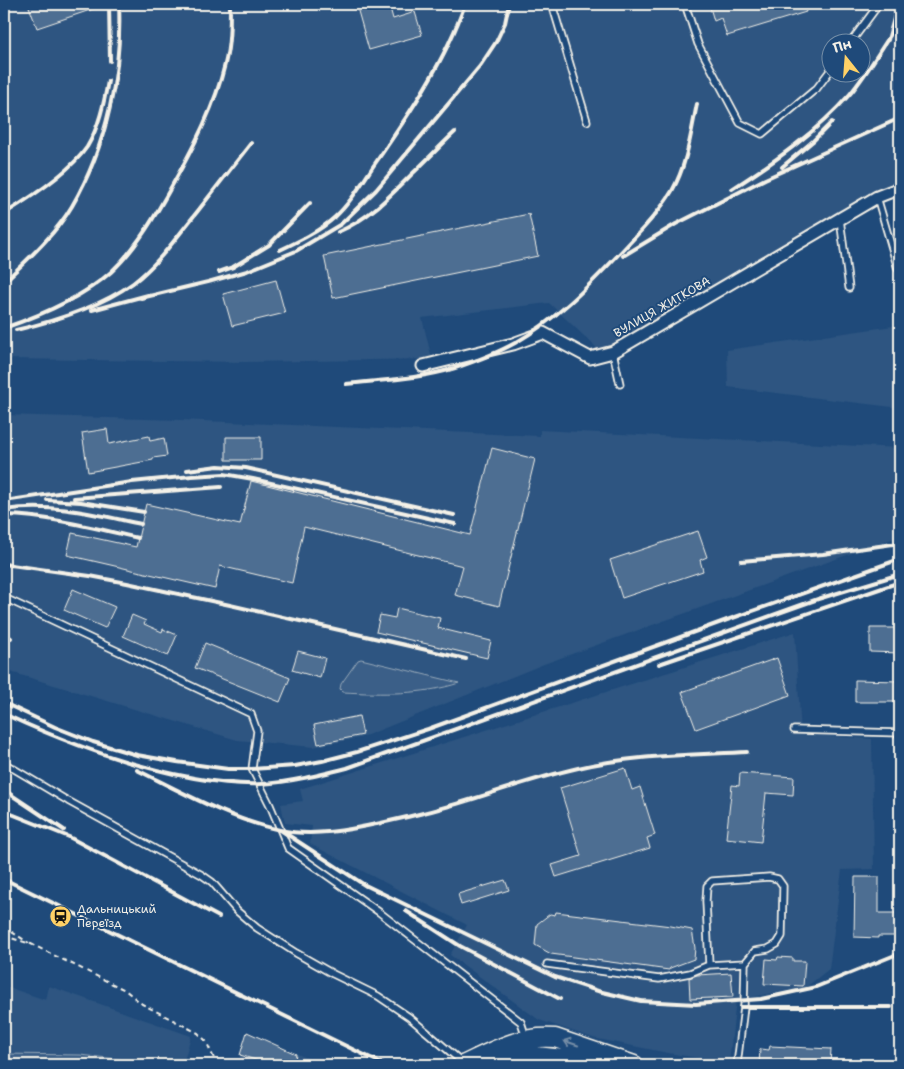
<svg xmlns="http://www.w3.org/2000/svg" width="904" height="1069" font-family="'Shantell Sans',sans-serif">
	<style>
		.built { fill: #2d5581; fill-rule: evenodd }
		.green { fill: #3a5f88; stroke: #97a8b8 }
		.building { fill: #4d6e92; stroke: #f4f1e8 }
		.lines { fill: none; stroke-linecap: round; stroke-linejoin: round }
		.lane-casing { stroke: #f4f1e8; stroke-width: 9 }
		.street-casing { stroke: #f4f1e8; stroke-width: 15 }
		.primary-casing { stroke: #f4f1e8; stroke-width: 21 }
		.path { stroke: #f4f1e8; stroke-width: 2; stroke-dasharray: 5 4; stroke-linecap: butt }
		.lane { stroke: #1f4a7a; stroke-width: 5.5 }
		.street { stroke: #1f4a7a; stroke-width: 11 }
		.primary { stroke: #1f4a7a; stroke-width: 18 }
		.rail { stroke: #f4f1e8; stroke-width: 4 }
		.oneway { stroke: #748da6 }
		.labels { text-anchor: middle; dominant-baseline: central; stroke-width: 4; stroke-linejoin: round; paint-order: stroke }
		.street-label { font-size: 12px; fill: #f4f1e8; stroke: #1f4a7a }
		.poi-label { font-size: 12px; fill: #f4f1e8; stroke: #1f4a7a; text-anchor: start }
	</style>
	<rect width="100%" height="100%" fill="#1f4a7a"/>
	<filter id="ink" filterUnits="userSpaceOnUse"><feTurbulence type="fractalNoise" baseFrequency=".02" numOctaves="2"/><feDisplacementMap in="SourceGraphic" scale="10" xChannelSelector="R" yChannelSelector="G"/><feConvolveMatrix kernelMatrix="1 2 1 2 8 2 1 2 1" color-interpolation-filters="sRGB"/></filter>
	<g filter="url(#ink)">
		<path class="built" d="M4,4H900V184L626,340L600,351L549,303L422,318L432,359L246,362L4,359ZM832,42H862V72H832Z
			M900,325V408L728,387L727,350Z
			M4,415L181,420L540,436V430L900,448V536L544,664L360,738L313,747L237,740L4,670Z
			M795,632L801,734L872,739L874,869L842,870L829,969L806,987L736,1000L729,1063L668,1053L593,1038L539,1020L450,955L467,925L310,844L312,826L285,823L281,804L303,801L300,789Z
			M4,986L46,1000L49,986L191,1036L183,1065H173L80,1055L4,1054Z
			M247,1032L323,1065H238Z"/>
		<path class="green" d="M361,659L459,683C423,695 381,694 343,692L340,689L341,684L358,660Z
			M4,1054L80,1055L173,1065H4Z"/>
		<path class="building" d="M28,4H105V5L37,28Z
			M356,4H389L393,19L415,12L422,35L369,50Z
			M709,4H804L806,12L727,36L721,18L714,21Z
			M529,214L538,256L333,298L324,256Z
			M276,280L285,313L232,326L223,294Z
			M107,429L109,444L149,436L150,441L164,438L167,456L153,458V460L88,472L82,433Z
			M226,437H261V460H226Z
			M492,448L535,459L499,606L455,595L463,566L304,527L292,583L220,566L215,589L67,555L72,533L136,547L146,504L240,525L251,481L470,535Z
			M698,531L707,557L700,560L703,571L622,598L610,560Z
			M73,589L115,607L105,628L64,610Z
			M397,608L440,618L438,628L491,641L487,658L376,632L380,615L395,618Z
			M132,615L146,621L144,624L162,632L163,629L177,635L168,656L123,636Z
			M870,628H900V653L870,652Z
			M205,643L290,678L280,702L195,668Z
			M298,651L325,658L320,678L292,670Z
			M777,658L790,695L696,729L682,692Z
			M855,680L900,681V702H855Z
			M359,716L363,735L318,744L314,725Z
			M625,768L632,790L640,787L655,835L647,838L650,848L556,877L552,865L581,856L560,788Z
			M740,773L794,777L793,795L766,793L761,842L726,838L732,785L739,786Z
			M855,877H879V913H900V936H878V938L854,937Z
			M505,880L509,890L461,905L458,894Z
			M556,912L671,926L692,930L695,948L694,959L670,968L669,970L551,954L535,945L537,924L550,914L555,915Z
			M778,957L793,958V961H805L803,986L764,984L766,959L777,960Z
			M731,973L733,997L690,999L689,978L697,975Z
			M247,1032L296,1054L294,1065H271L240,1055Z
			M770,1046L831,1049L830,1065H759L760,1049L769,1050Z"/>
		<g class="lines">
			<defs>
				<path id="lane" d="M552,4L587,121
					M685,4L698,44L740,123L762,134L817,88L832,68
					M851,42L876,8V4
					M877,197L898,269
					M840,219L849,288
					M613,352L620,384
					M7,599L251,714L257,731L252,769L270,805L288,848L379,912L521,1022L526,1037
					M794,730L900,733
					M4,763L68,801L202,875L212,882L237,911L257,928L296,953L333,974L378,996L409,1017L462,1062
					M547,964L659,979L690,973L709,965L745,963
					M709,965L706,901L707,886L712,881L769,877L778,879L783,886L782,936L777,944L768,949L755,951L745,963L744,1007L737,1065"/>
				<path id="street" d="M423,366L513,344L543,333L590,358L613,352L877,197L900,188"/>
				<path id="primary" d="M463,1065C493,1051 520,1035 555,1038L634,1065
					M500,1065L521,1058L536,1056L609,1064"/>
			</defs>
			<use href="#lane" class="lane-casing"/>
			<use href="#street" class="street-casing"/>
			<use href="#primary" class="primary-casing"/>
			<path class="path" d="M4,927L29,943
				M4,936L31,944L125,990L142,1004L198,1033L206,1041L217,1065"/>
			<use href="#lane" class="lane"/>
			<use href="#street" class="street"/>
			<use href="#primary" class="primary"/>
			<path class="rail" d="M109,4L110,61
				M888,40L898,4
				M782,167L813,141L832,122
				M732,189C774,162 817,132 850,94C865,76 878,54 891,34
				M4,214C30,198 70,172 87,147C99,127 104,103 108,81
				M338,232C367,220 389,197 411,175C426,161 440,146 455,132
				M280,250C299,241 320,231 335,217C351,202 362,183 374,165C408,116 446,60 465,4
				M623,256L676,224L765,179L900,118
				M219,272L233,267L269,245L310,203
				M4,282C28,259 55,235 72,206C107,146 122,72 119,4
				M141,298L208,282L247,271L296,251L341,224L376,190L480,66L496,42L505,23L509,4
				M92,310L148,295
				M4,328C39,316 83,297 111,272C137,248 157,213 174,182C195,144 215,106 225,64C230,44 230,24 230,4
				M16,330C55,321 100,307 133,283C158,264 177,237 197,212C215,189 233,166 251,143
				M346,384C382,380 420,379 455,368C473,362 499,352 515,343C554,321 587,288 618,255C636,236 659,213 672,191C687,165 691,133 697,104
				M187,470L218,466L246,468L454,515
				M74,498L221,487
				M47,500L81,502L144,512
				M4,501L132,482L192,476L224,474L253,479L455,524
				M4,510C54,503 93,514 141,524
				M5,515C50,516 94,528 138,538
				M741,561L823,554L900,543
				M4,564L90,576L127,583L230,605L466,659
				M4,634L11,638
				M659,664L900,582
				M4,703L55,727L93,742L137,755L177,762L228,769H252L295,766L322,761L357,752L428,729L727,620L900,559
				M4,714C64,742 128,766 194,778C216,782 239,785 261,784C291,782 319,775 347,768L818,599L900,574
				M137,770C182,792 231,820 280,830C313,837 349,830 381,823C413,816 445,808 476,798C510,787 543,776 578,768C633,755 690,755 747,752
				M4,790L64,830
				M4,811L69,837L219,917
				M282,831L366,886
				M4,879L385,1065
				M361,883L555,977L598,991L641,1001L696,1004L761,999L816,987L900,953
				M406,911L460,946L560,999
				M741,1007H891"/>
		</g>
		<defs><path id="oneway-shaft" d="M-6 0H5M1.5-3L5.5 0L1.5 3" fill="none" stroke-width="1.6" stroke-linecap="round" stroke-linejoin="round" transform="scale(1.25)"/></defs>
		<use class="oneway" href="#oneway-shaft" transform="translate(571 1043) rotate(-161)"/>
	</g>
	<defs>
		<symbol id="station-disc" viewBox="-11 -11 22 22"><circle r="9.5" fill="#ffd166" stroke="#1f4a7a"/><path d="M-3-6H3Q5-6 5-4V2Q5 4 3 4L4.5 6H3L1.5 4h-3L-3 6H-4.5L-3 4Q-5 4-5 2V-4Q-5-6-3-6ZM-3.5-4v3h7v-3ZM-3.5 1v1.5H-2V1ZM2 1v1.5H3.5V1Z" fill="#111"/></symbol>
	</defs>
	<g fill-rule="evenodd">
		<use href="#station-disc" x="48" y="904" width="25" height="25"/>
	</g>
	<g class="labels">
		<g class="street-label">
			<text transform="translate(662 307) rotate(-30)">ВУЛИЦЯ ЖИТКОВА</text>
		</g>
		<g class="poi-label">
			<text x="77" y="909">Дальницький<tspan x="77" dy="14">Переїзд</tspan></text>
		</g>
	</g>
	<rect width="904" height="1069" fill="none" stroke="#1f4a7a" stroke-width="20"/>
	<rect x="10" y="10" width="884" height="1049" fill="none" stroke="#f4f1e8" stroke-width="2" filter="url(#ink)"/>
	<g transform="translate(846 58) rotate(343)"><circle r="24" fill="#1f4a7a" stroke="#748da6"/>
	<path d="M0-4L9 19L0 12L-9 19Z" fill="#ffd166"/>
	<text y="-8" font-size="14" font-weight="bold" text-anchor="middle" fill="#f4f1e8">Пн</text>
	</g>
</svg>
